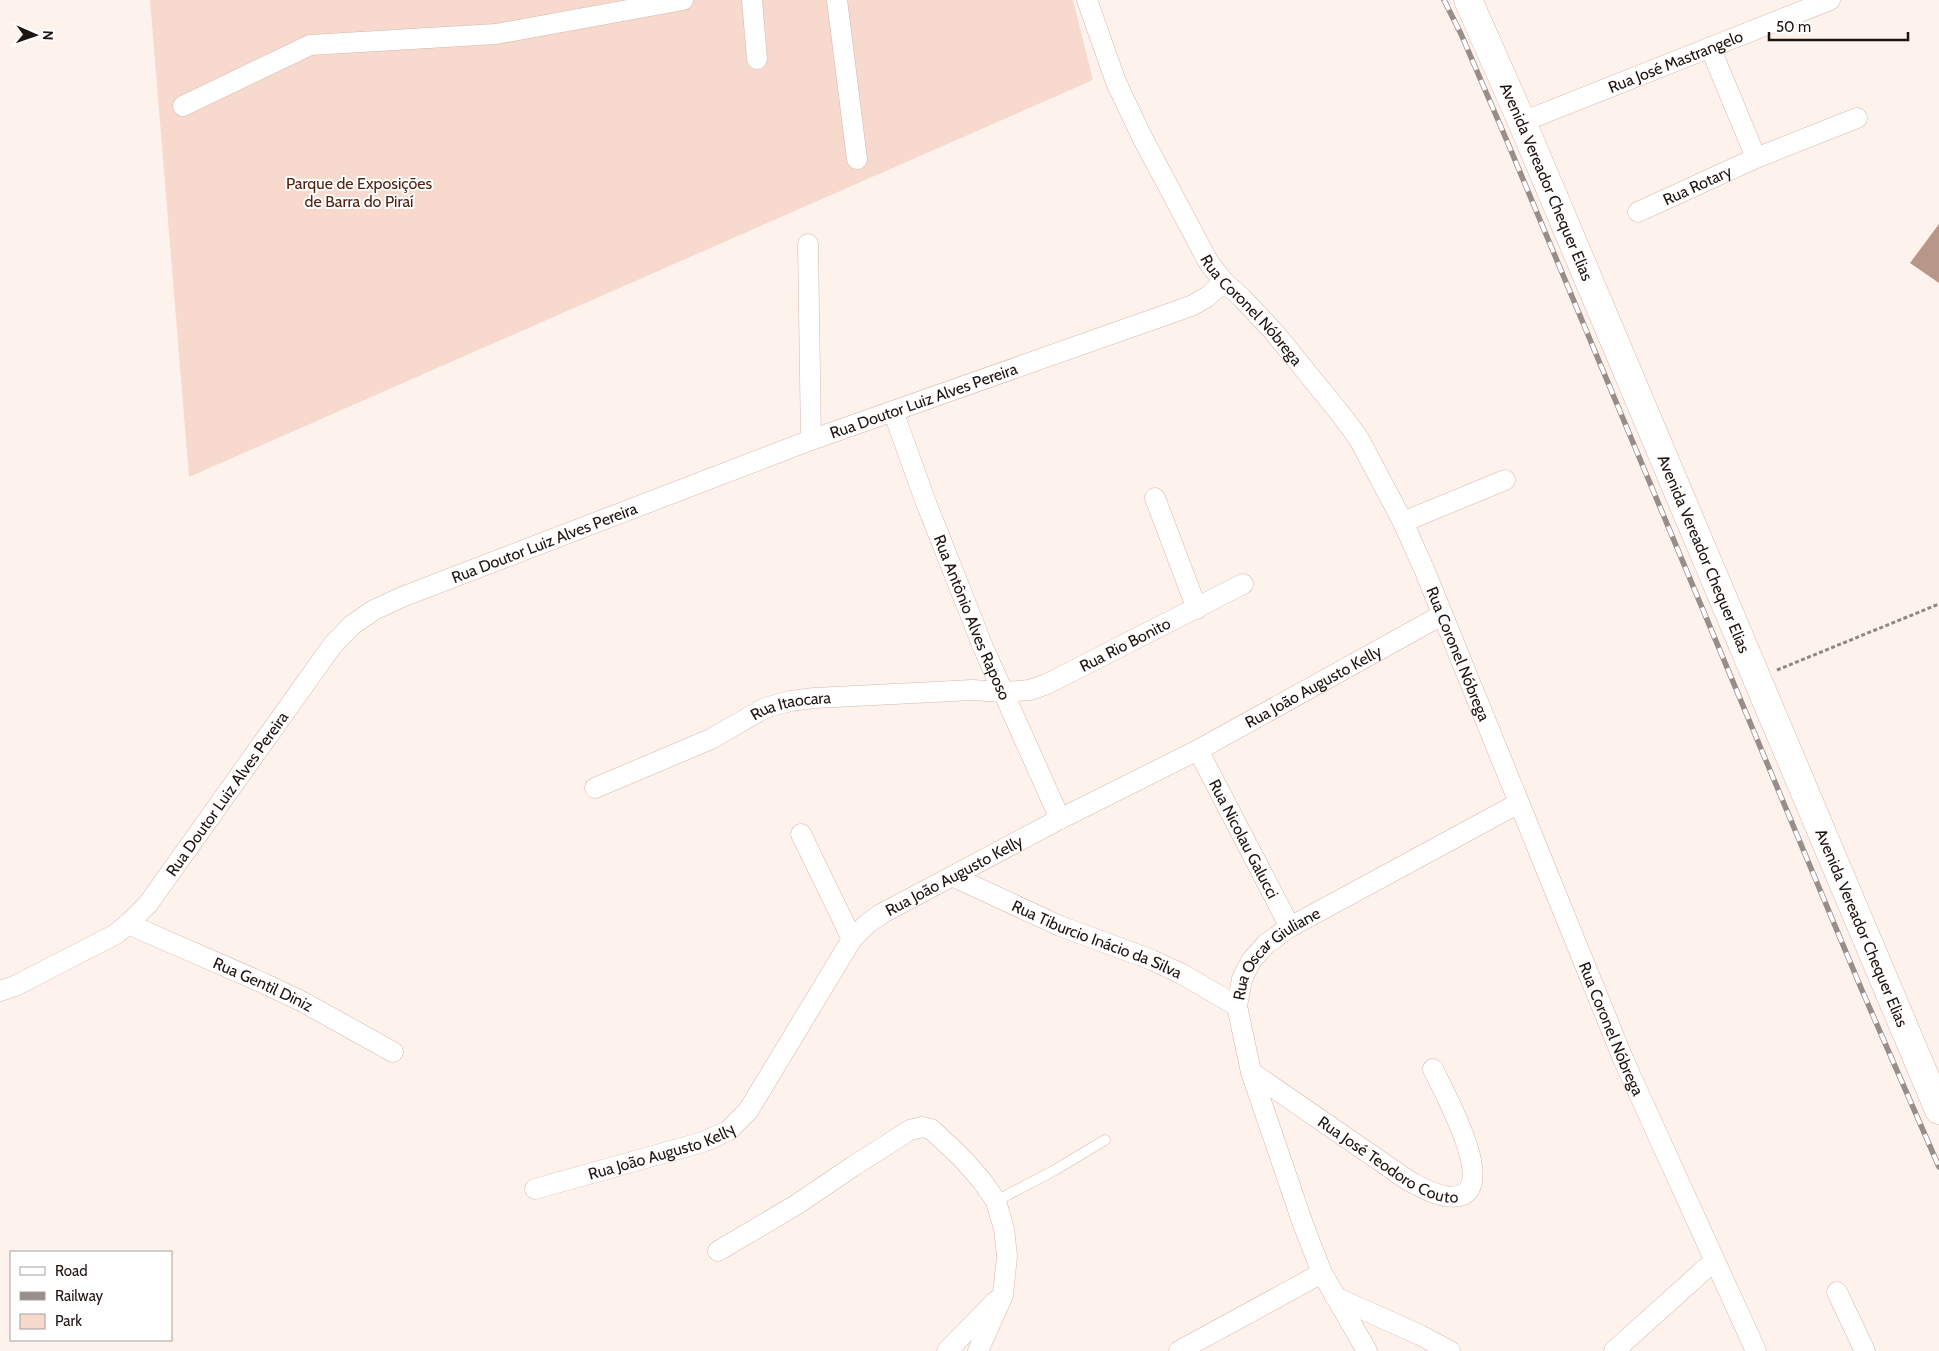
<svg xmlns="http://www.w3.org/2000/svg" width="1939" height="1351" font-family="Cabin,sans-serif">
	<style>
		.green { fill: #f7d9cd }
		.water { fill: #b89689 }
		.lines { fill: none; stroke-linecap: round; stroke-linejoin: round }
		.service-casing { stroke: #d5b8ad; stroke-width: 11 }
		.minor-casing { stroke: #d5b8ad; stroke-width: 21 }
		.secondary-casing { stroke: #d5b8ad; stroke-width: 29 }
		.path { stroke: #918682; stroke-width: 3; stroke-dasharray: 4 2.5; stroke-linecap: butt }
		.service { stroke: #fff; stroke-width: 10 }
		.minor { stroke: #fff; stroke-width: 20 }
		.secondary { stroke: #fff; stroke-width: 28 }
		.rail-casing { stroke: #988d88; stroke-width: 5.5 }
		.rail { stroke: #fff; stroke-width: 4; stroke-dasharray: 11; stroke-linecap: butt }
		.labels { text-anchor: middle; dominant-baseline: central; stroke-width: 4; stroke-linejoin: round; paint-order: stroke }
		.street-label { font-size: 16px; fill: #1e1410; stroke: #fff }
		.park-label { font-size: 16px; fill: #50220f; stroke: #fff }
	</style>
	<rect width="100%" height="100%" fill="#fef2ed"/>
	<path class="green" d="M150,0H1073L1093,80L189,477Z"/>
	<path class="water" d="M1939,224V283L1910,263Z"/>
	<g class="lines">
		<defs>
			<path id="service" d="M996,1201L1055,1170L1105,1140"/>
			<g id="minor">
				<path d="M752,0L757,59"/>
				<path d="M837,0L857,159"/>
				<path id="s1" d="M1087,0L1116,82L1142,137L1209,263L1224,282L1241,297L1274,332L1343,417L1359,439L1403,522L1424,569L1624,1061L1756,1351"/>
				<path d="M1710,47L1756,158"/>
				<path d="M183,106L310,45L496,34L683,0"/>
				<path id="s2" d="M1522,122L1830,0"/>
				<path id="s3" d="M1638,212L1756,158L1857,118"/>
				<path d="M808,244L811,440"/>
				<path id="s4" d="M893,411L925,500L983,647L1060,819"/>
				<path d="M1155,498L1197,609"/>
				<path d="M1403,522L1505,480"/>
				<path id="s5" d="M1198,750L1290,927"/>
				<path id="s6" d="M595,788L711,739L765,708L790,701L814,698L934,692L972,690L1004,692L1030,690L1047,684L1243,584"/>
				<path d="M801,834L852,939"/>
				<path id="s7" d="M954,877L1060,926L1152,960L1182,974L1237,1006"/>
				<path id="s8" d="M128,924L261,982L303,1002L393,1052"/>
				<path id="s9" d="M0,991L15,986L116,934L128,924L148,904L332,646L352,625L374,610L402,597L811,440L1191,306L1207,297L1224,282"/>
				<path id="s10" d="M1251,1072L1409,1181C1421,1187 1432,1194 1445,1196C1509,1206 1443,1091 1433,1069"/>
				<path id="s11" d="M535,1189L703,1142L728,1131L748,1111L852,939L867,924L881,914L1060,819L1198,750L1442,615"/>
				<path d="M718,1251L796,1205L852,1167L910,1130L922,1127L931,1129L962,1158L982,1181L996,1201L1004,1229L1007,1256L1003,1295L978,1351"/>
				<path d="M1837,1292L1865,1351"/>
				<path d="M1335,1297L1420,1335L1450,1351"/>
				<path d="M947,1351L996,1301"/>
				<path d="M1179,1351L1322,1273"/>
				<path id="s12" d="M1367,1351L1322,1273L1303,1224L1251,1072L1237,1006L1242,979L1251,961L1266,944L1290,927L1519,803"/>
				<path d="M1614,1351L1714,1261"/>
			</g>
			<g id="secondary">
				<path id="s13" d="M1468,0L1522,122L1939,1110"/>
			</g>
		</defs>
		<use href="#service" class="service-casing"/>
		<use href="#minor" class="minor-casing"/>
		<use href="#secondary" class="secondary-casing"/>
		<path class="path" d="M1777,670L1939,604"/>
		<use href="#service" class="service"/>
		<use href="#minor" class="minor"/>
		<use href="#secondary" class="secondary"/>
		<defs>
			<path id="rail" d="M1444,0L1461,34L1507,141L1861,988L1939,1167"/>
		</defs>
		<use href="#rail" class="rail-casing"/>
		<use href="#rail" class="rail"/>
	</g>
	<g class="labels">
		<g class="street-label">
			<text stroke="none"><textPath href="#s2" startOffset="165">Rua José Mastrangelo</textPath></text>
			<text stroke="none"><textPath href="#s13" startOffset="198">Avenida Vereador Chequer Elias</textPath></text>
			<text stroke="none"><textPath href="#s3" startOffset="65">Rua Rotary</textPath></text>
			<text stroke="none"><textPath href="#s1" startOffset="354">Rua Coronel Nóbrega</textPath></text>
			<text stroke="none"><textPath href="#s9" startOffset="1134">Rua Doutor Luiz Alves Pereira</textPath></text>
			<text stroke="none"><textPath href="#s9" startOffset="729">Rua Doutor Luiz Alves Pereira</textPath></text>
			<text stroke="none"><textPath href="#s13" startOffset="602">Avenida Vereador Chequer Elias</textPath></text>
			<text stroke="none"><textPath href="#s4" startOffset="221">Rua Antônio Alves Raposo</textPath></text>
			<text stroke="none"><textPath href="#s6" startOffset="560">Rua Rio Bonito</textPath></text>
			<text stroke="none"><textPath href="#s1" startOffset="759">Rua Coronel Nóbrega</textPath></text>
			<text stroke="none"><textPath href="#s11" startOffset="958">Rua João Augusto Kelly</textPath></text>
			<text stroke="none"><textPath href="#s6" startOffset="214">Rua Itaocara</textPath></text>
			<text stroke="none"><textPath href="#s9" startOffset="309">Rua Doutor Luiz Alves Pereira</textPath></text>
			<text stroke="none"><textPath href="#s5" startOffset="100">Rua Nicolau Galucci</textPath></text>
			<text stroke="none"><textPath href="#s11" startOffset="552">Rua João Augusto Kelly</textPath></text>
			<text stroke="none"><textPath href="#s13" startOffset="1008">Avenida Vereador Chequer Elias</textPath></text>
			<text stroke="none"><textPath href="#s7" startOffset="156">Rua Tiburcio Inácio da Silva</textPath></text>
			<text stroke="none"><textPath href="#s12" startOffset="440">Rua Oscar Giuliane</textPath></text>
			<text stroke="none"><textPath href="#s8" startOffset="148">Rua Gentil Diniz</textPath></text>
			<text stroke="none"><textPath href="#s1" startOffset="1164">Rua Coronel Nóbrega</textPath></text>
			<text stroke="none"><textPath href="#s11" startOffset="132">Rua João Augusto Kelly</textPath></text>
			<text stroke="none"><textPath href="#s10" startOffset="164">Rua José Teodoro Couto</textPath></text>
		</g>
		<g class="park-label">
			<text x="359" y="183">Parque de Exposições<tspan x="359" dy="18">de Barra do Piraí</tspan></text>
		</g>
	</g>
	<rect x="10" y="1251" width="162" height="90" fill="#ffffff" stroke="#a5a19f"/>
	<rect x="20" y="1267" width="25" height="8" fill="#ffffff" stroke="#a5a19f"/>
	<text x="55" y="1276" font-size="15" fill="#1e1410">Road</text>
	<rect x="20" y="1292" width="25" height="8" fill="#988d88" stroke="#a5a19f"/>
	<text x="55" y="1301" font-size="15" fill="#1e1410">Railway</text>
	<rect x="20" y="1314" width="25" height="15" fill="#f7d9cd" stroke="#a5a19f"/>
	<text x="55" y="1326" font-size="15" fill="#1e1410">Park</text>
	<g transform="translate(35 35) rotate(92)" stroke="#ffffff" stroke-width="4" paint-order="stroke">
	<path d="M0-4L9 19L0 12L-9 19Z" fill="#1e1410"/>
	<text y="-8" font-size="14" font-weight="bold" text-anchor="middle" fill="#1e1410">N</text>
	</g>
	<path d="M1769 32v8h139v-8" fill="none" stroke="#1e1410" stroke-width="2.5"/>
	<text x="1776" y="32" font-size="15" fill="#1e1410" stroke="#ffffff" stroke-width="4" paint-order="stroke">50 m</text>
</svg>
